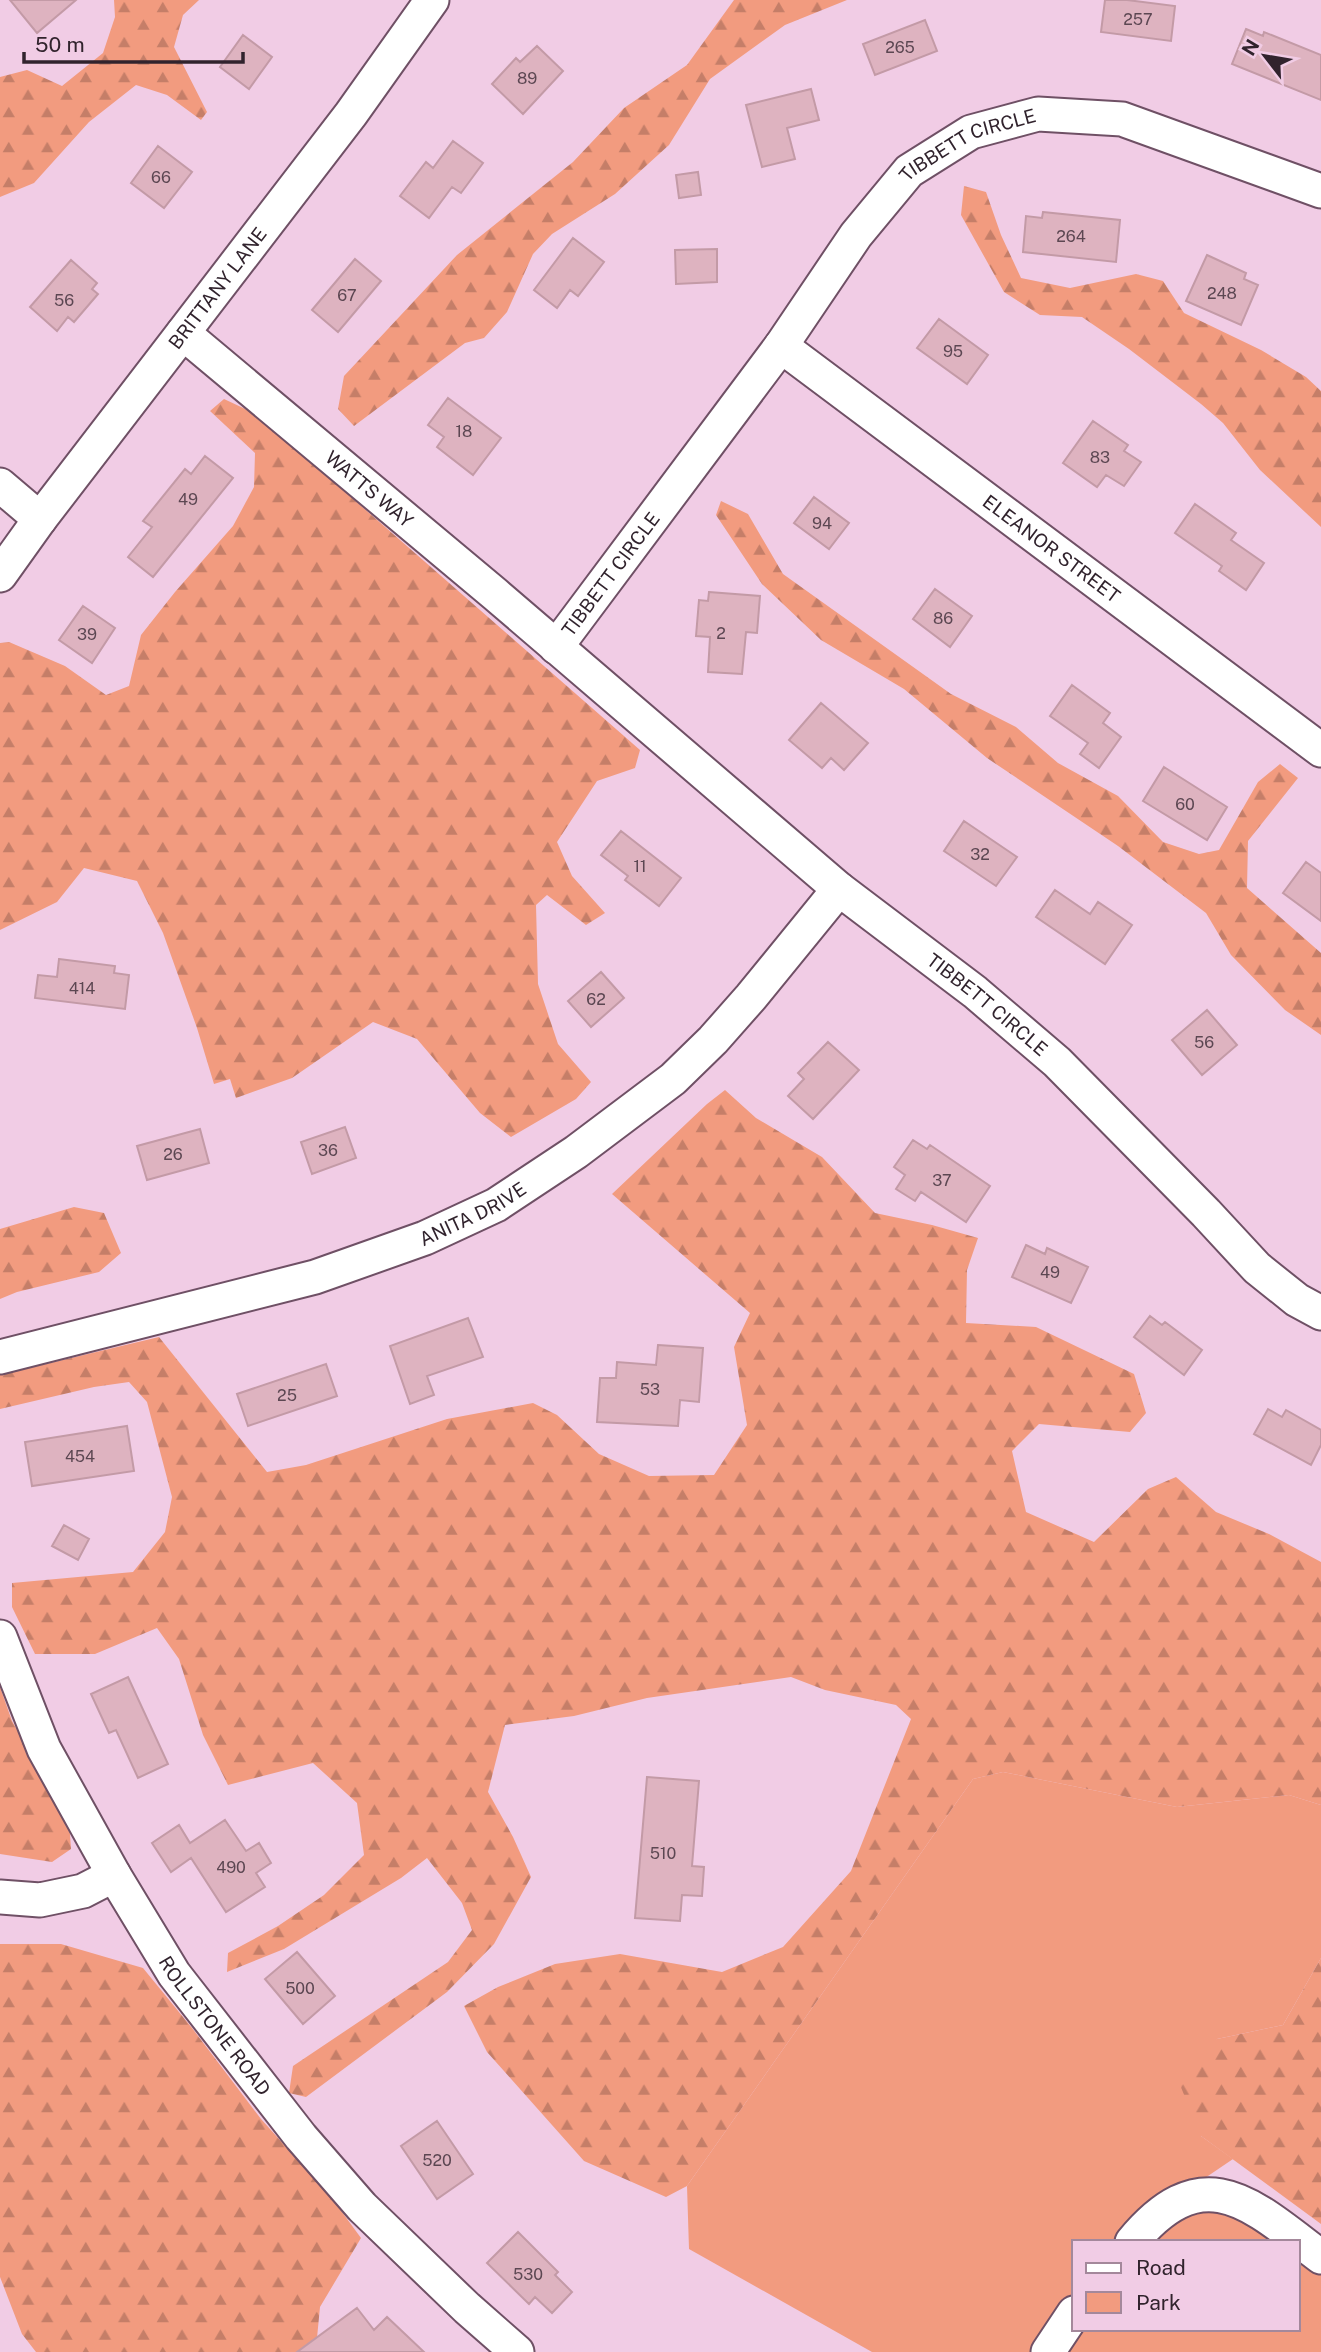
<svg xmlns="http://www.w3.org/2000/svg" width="1321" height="2352" font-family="'Public Sans',sans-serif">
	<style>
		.green { fill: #f29b7f }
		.forest { fill: url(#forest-firs) }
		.building { fill: #deb3c0; stroke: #c39aa6; stroke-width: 2 }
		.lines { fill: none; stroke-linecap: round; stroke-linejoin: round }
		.minor-casing { stroke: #6f5065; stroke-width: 37 }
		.minor { stroke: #fff; stroke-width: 33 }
		.labels { text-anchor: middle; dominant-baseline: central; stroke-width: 7; stroke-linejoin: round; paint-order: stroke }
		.number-label { font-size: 16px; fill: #5c4752 }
		.street-label { font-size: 19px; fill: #31232d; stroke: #f1cce5 }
	</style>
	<defs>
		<pattern id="forest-firs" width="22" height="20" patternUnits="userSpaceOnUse" patternTransform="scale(1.75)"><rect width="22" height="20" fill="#f29b7f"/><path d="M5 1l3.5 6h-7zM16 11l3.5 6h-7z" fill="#c57e68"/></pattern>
	</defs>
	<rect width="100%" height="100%" fill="#f1cce5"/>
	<path class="green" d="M1003,1772L1177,1807L1289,1795L1321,1805V1958L1283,2025L1217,2039L1201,2136L1233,2159L1121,2235L1115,2242H1074V2297L1033,2352H872L689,2249L687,2186L973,1779Z
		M1213,2204L1282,2242H1147L1182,2213Z
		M1298,2255L1321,2272V2352H1064L1081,2329H1298Z"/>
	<path class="forest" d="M114,0H199L183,15L174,47L207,112L201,120L167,95L136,85L89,122L34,183L0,197V77L27,70L62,86L103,53L115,17Z
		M734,0H847L785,25L710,79L669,145L615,194L552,234L533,254L507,312L484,338L465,343L354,426L338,409L344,376L457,255L573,162L624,108L687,65Z
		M964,186L986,192L1001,235L1021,278L1070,288L1136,274L1163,281L1184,313L1261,350L1306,377L1321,391V527L1260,470L1223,423L1201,404L1129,349L1082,317L1040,315L1004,292L961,215Z
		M224,399L256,414L640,750L635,768L597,781L557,842L572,876L605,913L586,925L547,895L536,905L538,984L558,1044L591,1082L576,1099L511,1137L480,1113L417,1039L373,1022L292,1078L236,1098L230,1079L214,1084L197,1028L163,933L137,881L84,868L57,902L0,930V643L9,642L65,666L106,695L129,686L141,635L175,592L233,526L254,487L255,453L210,411Z
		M721,501L748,514L783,574L951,694L1016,727L1058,763L1118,796L1163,842L1199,854L1219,850L1258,782L1280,764L1298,778L1248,841L1247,888L1321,953V1035L1285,1010L1231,955L1206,913L1118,846L987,758L904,689L821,640L762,584L716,515Z
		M725,1090L756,1118L822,1157L875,1213L932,1225L978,1238L967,1270L966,1323L1036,1327L1134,1374L1146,1413L1130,1432L1039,1424L1012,1451L1026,1512L1094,1542L1148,1489L1176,1477L1216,1512L1269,1534L1321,1562V1805L1289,1795L1177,1807L1003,1772L973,1779L687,2186L666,2197L584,2161L487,2052L464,2006L498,1987L555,1964L620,1954L722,1972L783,1947L851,1871L911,1719L896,1705L825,1690L791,1677L647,1698L574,1716L505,1725L488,1792L513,1837L531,1877L494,1944L447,1992L306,2097L289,2093L293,2066L448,1962L472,1930L462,1903L427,1858L401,1878L284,1949L227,1972L228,1953L278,1926L324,1895L364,1855L357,1803L313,1763L228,1785L203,1735L179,1659L157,1628L95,1654H35L12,1607V1583L133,1572L165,1532L172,1497L147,1402L129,1382L94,1387L0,1409V1375L159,1337L267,1472L306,1465L447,1419L533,1403L557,1415L599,1454L649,1476L714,1475L747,1425L734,1347L750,1313L612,1194L707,1104Z
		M74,1207L104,1213L121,1253L99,1272L17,1292L0,1299V1229Z
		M0,1687L12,1721L69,1820L71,1849L52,1862L0,1854Z
		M0,1944H61L143,1968L192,2028L261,2119L331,2197L361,2238L320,2307L317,2338L297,2352H36L22,2334L0,2277Z
		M1321,1958V2224L1201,2136L1178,2080L1217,2039L1283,2025Z"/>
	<path class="building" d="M10,0H76L37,33Z
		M1105,0H1127L1175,6L1171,41L1101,32Z
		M925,20L937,51L875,75L863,44Z
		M1246,29L1263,36L1264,32L1321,55V100L1232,64Z
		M243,35L272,57L249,89L220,67Z
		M537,46L563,71L523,114L492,84L516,58L520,62Z
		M811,89L819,120L787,128L795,159L762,167L746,105Z
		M453,141L483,163L461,193L452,187L429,218L400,196L426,162L433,168Z
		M158,146L192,172L164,208L131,183Z
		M698,172L701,195L679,198L676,175Z
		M1043,212L1120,220L1116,262L1023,252L1026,216L1042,218Z
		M573,238L604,262L578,296L570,290L557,308L534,290Z
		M717,249V282L676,284L675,250Z
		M1207,255L1246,273L1244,279L1258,285L1241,325L1186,301Z
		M355,259L381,281L338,332L312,310Z
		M71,260L97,283L92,289L98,294L74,322L68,317L57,331L30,307Z
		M939,319L988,355L967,384L917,348Z
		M448,398L501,438L473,475L437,447L444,437L428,425Z
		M1093,421L1128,445L1124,451L1141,462L1124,486L1106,475L1097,487L1063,463Z
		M205,456L233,478L153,577L128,557L152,527L143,521L185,469L191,474Z
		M814,497L849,523L829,549L794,523Z
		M1195,504L1236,533L1231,540L1264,563L1246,590L1219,571L1222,566L1175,533Z
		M935,589L972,616L950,647L913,619Z
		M709,592L760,596L757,633L746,632L742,674L708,672L710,637L696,636L699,600L708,601Z
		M83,606L115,628L92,663L59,640Z
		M1072,685L1110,713L1103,723L1121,737L1099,768L1080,754L1088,743L1050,716Z
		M821,703L868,743L844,770L831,758L822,768L789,740Z
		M1164,767L1227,807L1207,840L1143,801Z
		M964,821L1017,857L996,886L944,851Z
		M621,831L681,878L659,906L625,880L628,876L601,855Z
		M1306,862L1321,873V921L1283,893Z
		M1055,890L1090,914L1098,902L1132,925L1105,964L1036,917Z
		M59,959L115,966L114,973L129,975L125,1009L35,998L38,975L57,977Z
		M601,972L624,998L591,1027L568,1001Z
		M1207,1010L1237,1045L1202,1075L1172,1040Z
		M828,1042L859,1070L813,1119L788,1096L804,1079L798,1073Z
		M345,1127L356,1158L312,1174L301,1142Z
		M200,1129L209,1163L147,1180L137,1146Z
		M913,1140L927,1149L930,1145L990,1186L966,1222L921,1192L915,1201L896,1189L905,1175L894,1167Z
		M1026,1245L1045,1254L1047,1248L1088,1267L1071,1303L1012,1277Z
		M1150,1316L1162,1325L1165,1322L1202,1350L1184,1375L1134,1337Z
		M468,1318L483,1357L427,1376L434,1395L410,1404L390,1346Z
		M658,1345L703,1348L699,1402L680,1400L678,1426L597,1422L600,1378H616L617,1362L656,1365Z
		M326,1364L337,1396L248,1426L237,1394Z
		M1268,1409L1282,1417L1286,1410L1321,1430V1445L1311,1465L1254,1434Z
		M127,1426L134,1471L32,1486L25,1442Z
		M64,1525L89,1539L78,1560L52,1546Z
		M128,1677L168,1764L138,1778L116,1730L109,1733L91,1694Z
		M647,1777L699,1781L692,1866L704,1867L702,1896L682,1895L680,1921L635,1918Z
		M225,1820L246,1851L259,1843L271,1863L256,1873L265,1887L226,1912L191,1858L171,1872L152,1843L179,1825L190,1843Z
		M297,1952L335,1996L303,2024L265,1979Z
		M437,2121L473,2174L437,2199L401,2146Z
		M518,2232L558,2272L555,2275L572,2292L552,2313L535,2297L529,2304L487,2263Z
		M357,2308L374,2330L387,2317L424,2352H297Z"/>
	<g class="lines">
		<defs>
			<g id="minor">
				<path id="s1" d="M183,333L495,594L839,889L975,992L1057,1062L1206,1213L1257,1268L1297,1300L1321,1313"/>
				<path id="s2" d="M781,346L1321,750"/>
				<path d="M0,485L40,519"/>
				<path id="s3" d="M0,575L40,519L351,114L432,0"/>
				<path id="s4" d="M556,647L781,346L856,235L909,171L971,132L1038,114L1122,119L1321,191"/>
				<path id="s5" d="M0,1357L315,1277L425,1238L496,1205L576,1152L673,1079L713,1040L751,997L839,889"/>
				<path id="s6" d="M0,1637L44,1749L114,1875L174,1974L301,2137L362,2207L467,2308L517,2352"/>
				<path d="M0,1897L40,1900L83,1891L114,1875"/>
				<path d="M1132,2242C1204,2155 1252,2205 1321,2257"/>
				<path d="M1048,2352L1074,2313"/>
			</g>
		</defs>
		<use href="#minor" class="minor-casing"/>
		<use href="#minor" class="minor"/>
	</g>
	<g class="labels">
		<g class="number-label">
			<text x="1138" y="19">257</text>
			<text x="900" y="47">265</text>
			<text x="527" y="78">89</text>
			<text x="161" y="177">66</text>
			<text x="1071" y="236">264</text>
			<text x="1222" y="293">248</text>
			<text x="347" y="295">67</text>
			<text x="64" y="300">56</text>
			<text x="953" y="351">95</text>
			<text x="464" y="431">18</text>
			<text x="1100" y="457">83</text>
			<text x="188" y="499">49</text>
			<text x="822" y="523">94</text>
			<text x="943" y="618">86</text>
			<text x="721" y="633">2</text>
			<text x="87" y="634">39</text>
			<text x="1185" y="804">60</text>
			<text x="980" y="854">32</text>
			<text x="640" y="866">11</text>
			<text x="82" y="988">414</text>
			<text x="596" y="999">62</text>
			<text x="1204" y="1042">56</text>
			<text x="328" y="1150">36</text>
			<text x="173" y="1154">26</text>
			<text x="942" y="1180">37</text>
			<text x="1050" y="1272">49</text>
			<text x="650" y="1389">53</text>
			<text x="287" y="1395">25</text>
			<text x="80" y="1456">454</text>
			<text x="663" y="1853">510</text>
			<text x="231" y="1867">490</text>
			<text x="300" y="1988">500</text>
			<text x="437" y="2160">520</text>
			<text x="528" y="2274">530</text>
		</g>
		<g class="street-label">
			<text stroke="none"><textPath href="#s4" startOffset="658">TIBBETT CIRCLE</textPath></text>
			<text stroke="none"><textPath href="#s3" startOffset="360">BRITTANY LANE</textPath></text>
			<text stroke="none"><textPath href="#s1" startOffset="243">WATTS WAY</textPath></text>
			<text stroke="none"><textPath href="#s2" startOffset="338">ELEANOR STREET</textPath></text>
			<text stroke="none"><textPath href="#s4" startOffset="91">TIBBETT CIRCLE</textPath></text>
			<text stroke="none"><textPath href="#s1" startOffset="1048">TIBBETT CIRCLE</textPath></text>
			<text stroke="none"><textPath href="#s5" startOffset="495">ANITA DRIVE</textPath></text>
			<text stroke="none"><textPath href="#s6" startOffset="446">ROLLSTONE ROAD</textPath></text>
		</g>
	</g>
	<rect x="1072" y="2240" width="228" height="91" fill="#f1cce5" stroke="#a4889b" stroke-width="2"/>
	<rect x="1086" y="2263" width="35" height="10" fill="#ffffff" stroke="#a4889b" stroke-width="2"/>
	<text x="1136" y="2275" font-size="21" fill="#31232d">Road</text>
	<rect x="1086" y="2292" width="35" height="21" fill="#f29b7f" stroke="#a4889b" stroke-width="2"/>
	<text x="1136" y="2310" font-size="21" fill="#31232d">Park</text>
	<g transform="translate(1265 56) rotate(301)" stroke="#f1cce5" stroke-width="5" paint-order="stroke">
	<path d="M0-5L12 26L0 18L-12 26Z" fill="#31232d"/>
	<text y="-10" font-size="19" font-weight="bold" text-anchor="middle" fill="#31232d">N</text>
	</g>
	<path d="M24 52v10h219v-10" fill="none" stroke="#31232d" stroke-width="3.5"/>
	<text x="35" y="52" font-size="21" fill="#31232d" stroke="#f1cce5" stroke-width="5" paint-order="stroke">50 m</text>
</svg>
